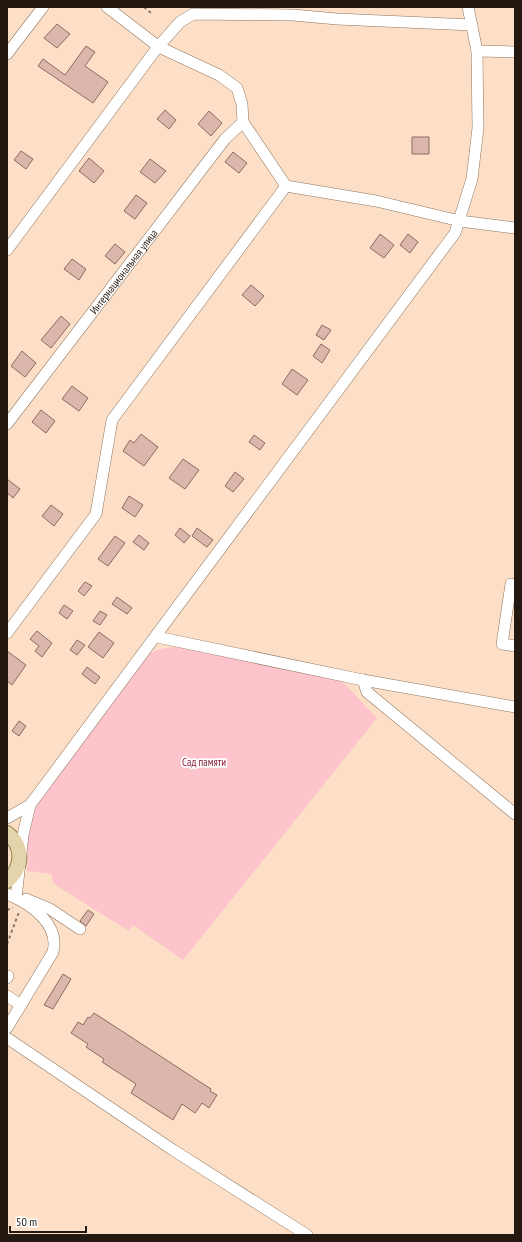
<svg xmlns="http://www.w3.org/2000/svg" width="522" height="1242" font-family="'PT Sans Narrow',sans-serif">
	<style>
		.green { fill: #fdc4cb }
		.building { fill: #dcb6ab; stroke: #8e6b62 }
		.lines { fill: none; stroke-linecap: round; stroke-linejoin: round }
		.minor-casing { stroke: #8f755e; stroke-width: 12 }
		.major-casing { stroke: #958050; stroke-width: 16 }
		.path { stroke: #8a7767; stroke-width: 2; stroke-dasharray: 3 3; stroke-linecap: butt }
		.minor { stroke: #fff; stroke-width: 11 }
		.major { stroke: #e4d4ab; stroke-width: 14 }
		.labels { text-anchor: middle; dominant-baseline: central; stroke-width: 3.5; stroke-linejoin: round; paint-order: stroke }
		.street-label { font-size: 11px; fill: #231910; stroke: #fff }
		.park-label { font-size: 11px; fill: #861e3a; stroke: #fff }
	</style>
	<rect width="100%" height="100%" fill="#fcdfc6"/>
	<path class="green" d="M172,647L187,648L340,679L377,718L183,960L133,925L129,931L54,884L51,874L27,871L28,838L36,806L148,655L157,650Z"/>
	<path class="building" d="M57,24L70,34L57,48L44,38Z
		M86,46L95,52L85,66L108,82L93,103L38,66L43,59L65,75Z
		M165,110L176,120L169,129L157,119Z
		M209,111L222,123L211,136L198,124Z
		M412,137H429V154H412Z
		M21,151L33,159L26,169L14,160Z
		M233,152L247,163L239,173L225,162Z
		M89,158L104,171L94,183L79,171Z
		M150,159L166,171L155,183L140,172Z
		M136,195L147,203L135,219L124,211Z
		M380,234L394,245L384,258L370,248Z
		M408,234L418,242L410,253L400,245Z
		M115,244L125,252L115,264L105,256Z
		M72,259L86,269L79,280L64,269Z
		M251,285L264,296L255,306L242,295Z
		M61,316L70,324L51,348L41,340Z
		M322,325L331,330L324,340L316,335Z
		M321,344L330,350L322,363L313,356Z
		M22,351L36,363L25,377L11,366Z
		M292,369L308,380L297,395L282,384Z
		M72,386L88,398L79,411L62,399Z
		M41,410L55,421L46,433L32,422Z
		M141,434L158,447L144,466L123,451L130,440L134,443Z
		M254,435L265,443L260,450L249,442Z
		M183,459L199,470L185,489L169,478Z
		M235,472L244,479L233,492L225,486Z
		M7,479L20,489L13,498L7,493Z
		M129,496L143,505L135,517L122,508Z
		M51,505L63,514L54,526L42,516Z
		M180,528L190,536L184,543L175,535Z
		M197,528L213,540L207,547L192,536Z
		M139,535L149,543L144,550L133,542Z
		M115,536L125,543L108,566L98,559Z
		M85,582L92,586L84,596L78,591Z
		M117,597L132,608L127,614L112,604Z
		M64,605L73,611L67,619L59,613Z
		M100,611L107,615L100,625L93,621Z
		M37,631L52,643L42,657L35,651L39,646L30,639Z
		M99,632L114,643L103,658L88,647Z
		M77,640L85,645L77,655L70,650Z
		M7,651L26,665L12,685L7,681Z
		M87,667L100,677L95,684L82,674Z
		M19,721L26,726L19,736L12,731Z
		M88,910L94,914L86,926L80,921Z
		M63,974L71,979L53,1009L44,1005Z
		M94,1013L211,1089L210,1091L217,1095L209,1108L202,1103L195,1113L182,1104L173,1120L131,1093L136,1084L102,1062L104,1059L86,1047L88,1044L71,1033L78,1022L83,1025L88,1017L90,1018Z"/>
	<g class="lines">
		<defs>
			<g id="minor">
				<path d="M107,7L159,47L219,75L237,88L242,104L243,122L286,186L376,201L460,221L515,228"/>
				<path d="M477,51L515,52"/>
				<path d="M7,54L43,7"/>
				<path d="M7,250L157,48L180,22L193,14L293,15L337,19L472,25"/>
				<path id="s1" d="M7,424L225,139L243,122"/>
				<path d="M511,584L502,644L515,646"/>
				<path d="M7,633L96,514L112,420L286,186"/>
				<path d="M157,637L363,680L515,707"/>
				<path d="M363,680L367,692L515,814"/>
				<path d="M7,818L30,805"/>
				<path d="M7,894C31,904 60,924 53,952L7,1028"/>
				<path d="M16,898L23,835L30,805L455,233L472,179L478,128L477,51L468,7"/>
				<path d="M26,899L50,909L80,929"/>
				<path d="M7,978L8,976"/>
				<path d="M7,996L21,1005"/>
				<path d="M7,1038L173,1150L307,1235"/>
			</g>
			<path id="major" d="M7,833C24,846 23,868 7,881"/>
		</defs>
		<use href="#minor" class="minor-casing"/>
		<use href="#major" class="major-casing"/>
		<path class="path" d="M144,7L151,13
			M7,910L13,908
			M7,944L19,912"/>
		<use href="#minor" class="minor"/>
		<use href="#major" class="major"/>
	</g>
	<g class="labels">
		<g class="street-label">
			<text stroke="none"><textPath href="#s1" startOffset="192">Интернациональная улица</textPath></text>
		</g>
		<g class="park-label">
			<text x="204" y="762">Сад памяти</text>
		</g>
	</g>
	<rect width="522" height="1242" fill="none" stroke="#231910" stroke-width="16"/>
	<path d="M10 1226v6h76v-6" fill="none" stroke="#231910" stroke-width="2"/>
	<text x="16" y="1226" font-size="12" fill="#231910" stroke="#ffffff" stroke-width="3" paint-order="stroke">50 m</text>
</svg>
